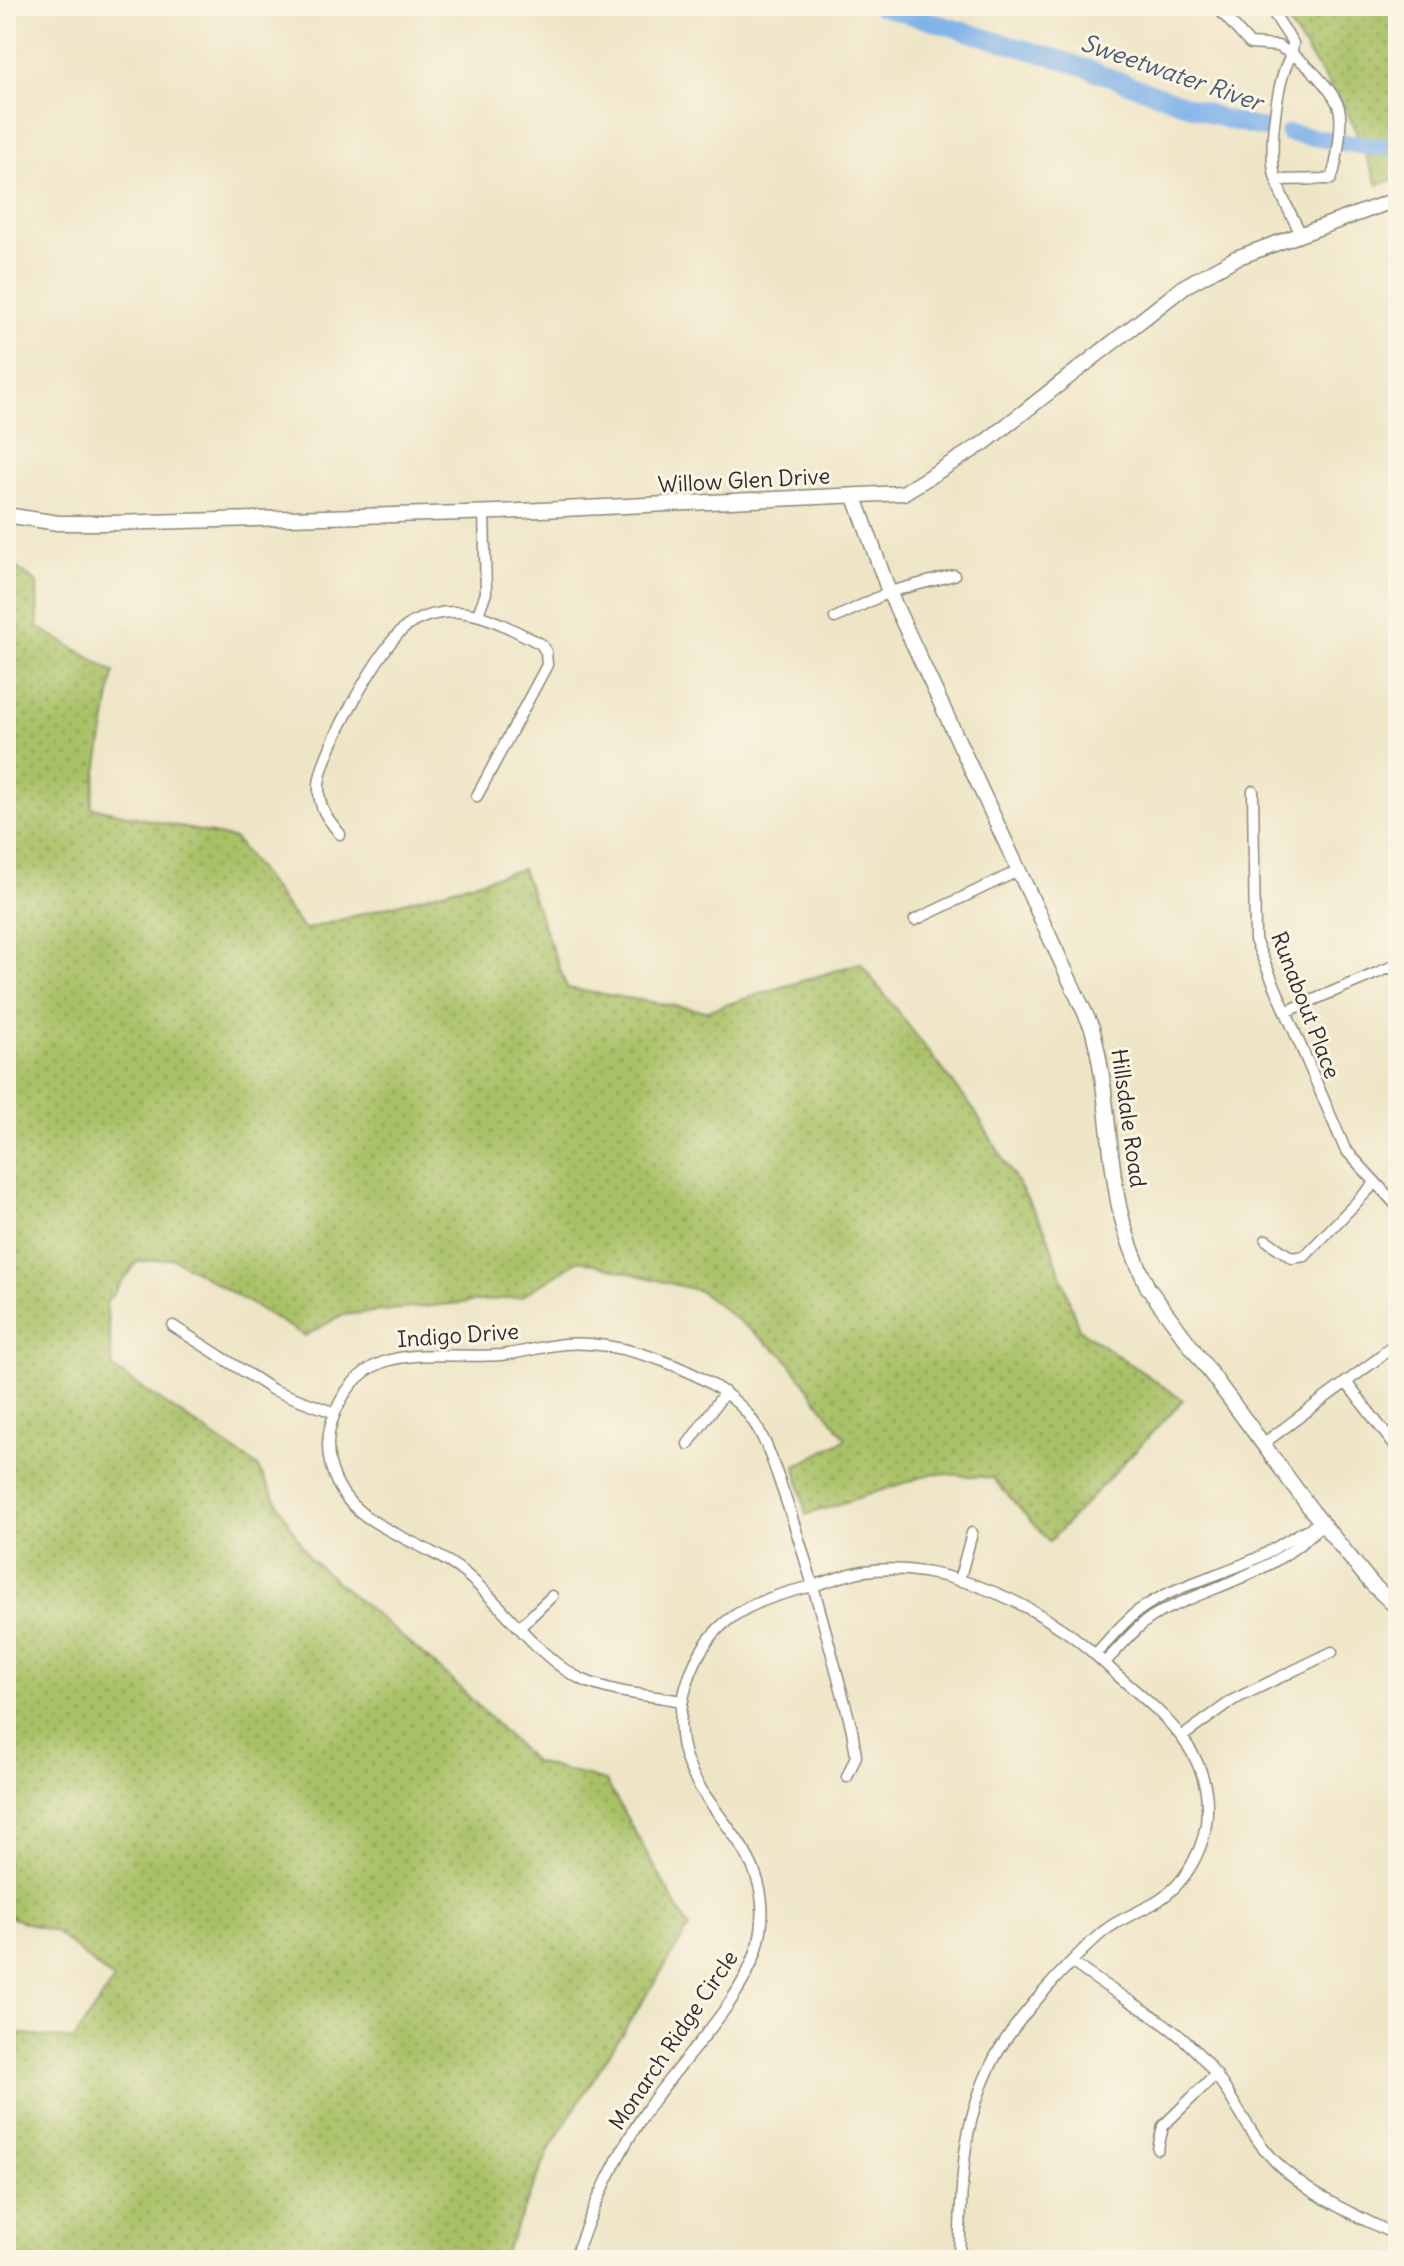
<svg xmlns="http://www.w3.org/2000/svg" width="1404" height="2266" font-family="Delius,sans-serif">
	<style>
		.grass { fill: url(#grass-dots); stroke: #6a7648; stroke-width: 2 }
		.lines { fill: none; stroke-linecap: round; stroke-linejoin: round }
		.river { stroke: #7bb0e9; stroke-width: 18 }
		.minor-casing { stroke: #8c8878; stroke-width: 13 }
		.major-casing { stroke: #8c8878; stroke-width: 17 }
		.minor { stroke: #fff; stroke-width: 10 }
		.major { stroke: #fff; stroke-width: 14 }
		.labels { text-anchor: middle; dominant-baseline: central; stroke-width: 6; stroke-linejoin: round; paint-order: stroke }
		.street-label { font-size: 22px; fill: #2b2b2b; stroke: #fcf5e5 }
		.water-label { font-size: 24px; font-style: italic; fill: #475a6e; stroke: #fcf5e5 }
	</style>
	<defs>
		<pattern id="grass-dots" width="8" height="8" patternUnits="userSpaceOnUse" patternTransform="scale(2)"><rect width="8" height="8" fill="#a9c166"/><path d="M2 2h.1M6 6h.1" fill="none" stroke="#8a9d54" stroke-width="1.8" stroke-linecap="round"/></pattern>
	</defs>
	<rect width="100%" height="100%" fill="#fcf5e5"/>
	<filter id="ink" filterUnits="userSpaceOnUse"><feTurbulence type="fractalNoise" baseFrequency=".0125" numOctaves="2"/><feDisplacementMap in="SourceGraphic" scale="16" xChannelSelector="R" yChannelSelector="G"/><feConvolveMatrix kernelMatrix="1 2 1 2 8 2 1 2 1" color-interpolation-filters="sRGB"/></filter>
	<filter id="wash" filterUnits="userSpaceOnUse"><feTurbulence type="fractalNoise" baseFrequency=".006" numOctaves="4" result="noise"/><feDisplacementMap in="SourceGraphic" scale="32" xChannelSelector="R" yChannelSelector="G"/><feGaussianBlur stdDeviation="1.8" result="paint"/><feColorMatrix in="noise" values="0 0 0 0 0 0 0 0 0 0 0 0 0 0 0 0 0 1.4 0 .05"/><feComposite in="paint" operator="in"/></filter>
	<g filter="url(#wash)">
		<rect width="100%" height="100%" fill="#eee5c6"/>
		<path class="grass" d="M1277,6H1398V178L1378,185L1348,113Z
			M6,560L37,583L38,627L114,672L91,807L235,839L304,930L522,869L567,988L706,1011L860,963L974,1110L1046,1231L1079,1329L1183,1400L1049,1542L993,1478L934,1473L806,1515L796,1466L846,1439L785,1357L700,1291L579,1260L521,1297L342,1315L305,1336L173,1258L137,1262L106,1303L113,1368L257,1466L309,1558L449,1677L534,1762L606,1781L689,1928L551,2146L502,2260H6V2032L73,2040L114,1980L55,1932L6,1916Z"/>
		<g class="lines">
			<path class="river" d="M879,6L1066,61L1227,120L1266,129
				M1289,133L1371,147H1398"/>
		</g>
	</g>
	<g filter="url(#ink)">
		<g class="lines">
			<defs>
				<path id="minor" d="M1216,6L1250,44L1278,46L1292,54C1277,77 1271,136 1273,164C1275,187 1291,214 1301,234
					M1269,6L1293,43L1292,54C1308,65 1330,87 1338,105C1344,119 1337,165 1331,179L1278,180
					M478,614L486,593L484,512
					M835,618L889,592L954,575
					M1253,791L1255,940L1345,1149L1398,1207
					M340,834C326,817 318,807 319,785C321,753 376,656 399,633C408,624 419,618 431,615C472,604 505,626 541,644L546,652L547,665L477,796
					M915,920L1020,870
					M1285,1012L1398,964
					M1266,1240L1292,1258L1305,1256L1374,1184
					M173,1326L273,1390L335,1413
					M1346,1382L1398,1450
					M1264,1443L1380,1357L1398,1339
					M688,1444L725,1392
					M959,1581L972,1533
					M521,1626L552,1596
					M1095,1655C1108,1640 1122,1623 1138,1611C1172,1586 1219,1576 1257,1558C1280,1547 1297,1532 1322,1523C1279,1573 1215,1584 1159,1613C1138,1623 1121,1647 1104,1663
					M682,1701C650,1695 611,1693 581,1679C538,1659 502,1602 462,1571C429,1545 374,1531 348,1500C330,1478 323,1448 332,1421C361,1335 430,1360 501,1355C522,1353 543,1346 564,1344C619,1339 711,1371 747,1413C766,1436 774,1466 784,1494C811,1572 831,1651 852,1730L856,1756L847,1777
					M1183,1736L1233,1700L1332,1652
					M1072,1962C1112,1994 1160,2014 1196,2051C1224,2079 1238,2115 1262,2146C1297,2192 1348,2211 1398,2236
					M1158,2149L1163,2126L1216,2074
					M574,2260C590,2212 619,2150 648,2108C681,2059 743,2002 758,1945C788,1831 657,1806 684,1695C701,1624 743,1602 809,1587C828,1582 845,1574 864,1571C929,1562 1006,1591 1059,1627C1080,1640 1099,1658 1117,1675C1159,1711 1209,1749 1207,1810C1207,1847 1185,1886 1153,1904C1134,1914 1113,1922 1097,1937C1066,1965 1013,2022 994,2059C959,2127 962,2186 959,2260"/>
				<path id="major" d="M855,497L889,592L1092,1028C1108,1086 1107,1147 1119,1206C1125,1235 1136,1262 1148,1288L1313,1512L1371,1583L1398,1609
					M6,515L58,523H113L499,512L903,493L984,443L1185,286L1236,258L1398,199"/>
			</defs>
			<use href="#minor" class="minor-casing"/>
			<use href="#major" class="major-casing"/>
			<use href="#minor" class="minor"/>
			<use href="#major" class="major"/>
		</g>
	</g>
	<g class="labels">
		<g class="street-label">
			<text transform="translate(744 480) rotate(-3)">Willow Glen Drive</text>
			<text transform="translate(1306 1005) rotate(69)">Runabout Place</text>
			<text transform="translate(1129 1118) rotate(82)">Hillsdale Road</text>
			<text transform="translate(458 1335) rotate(-4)">Indigo Drive</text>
			<text transform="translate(673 2040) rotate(-56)">Monarch Ridge Circle</text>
		</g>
		<g class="water-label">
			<text transform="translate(1172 72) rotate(19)">Sweetwater River</text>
		</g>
	</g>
	<rect width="1404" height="2266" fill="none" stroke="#fcf5e5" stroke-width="32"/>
</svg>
